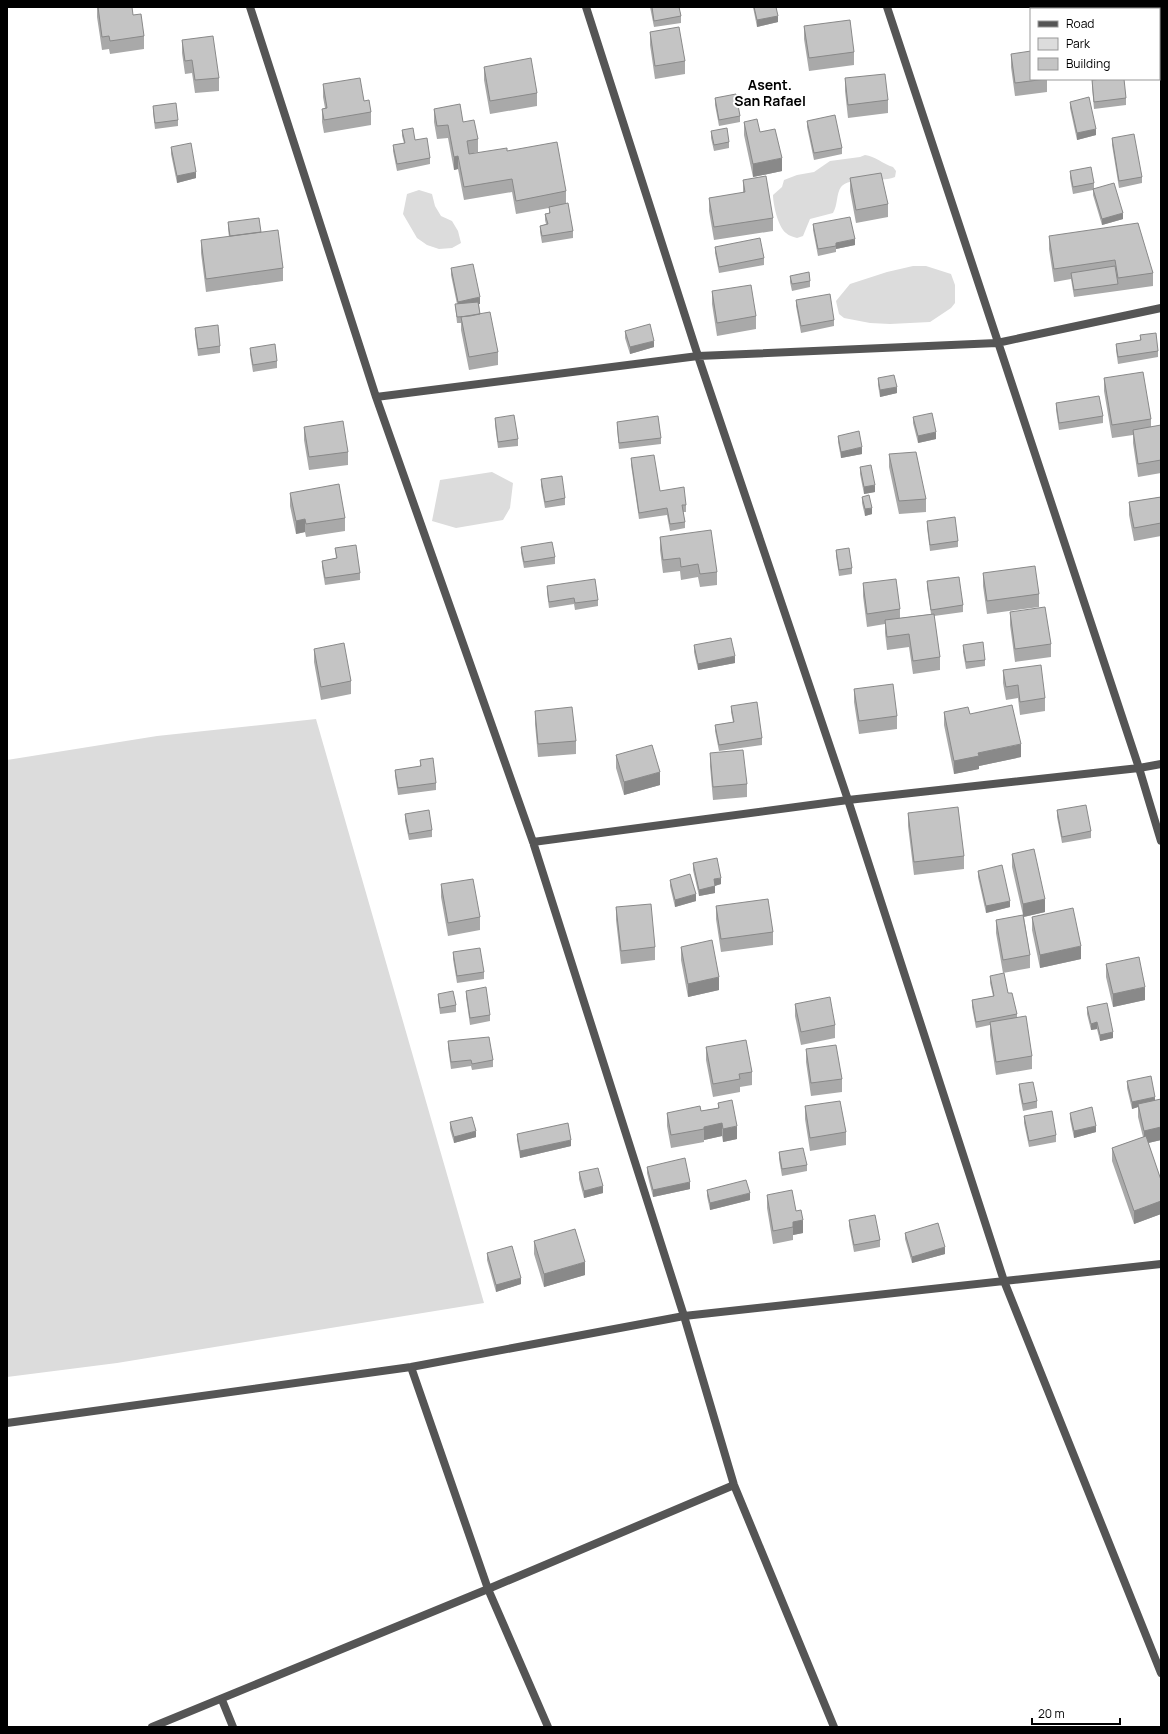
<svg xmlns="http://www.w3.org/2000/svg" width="1168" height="1734" font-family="Manrope,sans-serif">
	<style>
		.green { fill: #dcdcdc }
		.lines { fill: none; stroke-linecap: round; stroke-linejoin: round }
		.minor { stroke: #555; stroke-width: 8 }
		.wall { fill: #a9a9a9 }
		.shaded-wall { fill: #898989 }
		.building { fill: #c4c4c4; stroke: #898989 }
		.labels { text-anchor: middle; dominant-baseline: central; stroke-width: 4; stroke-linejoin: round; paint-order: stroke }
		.district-label { font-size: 14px; font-weight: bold; fill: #000; stroke: #fff }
	</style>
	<rect width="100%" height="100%" fill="#fff"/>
	<path class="green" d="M865,155C875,156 883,164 893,167L896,171L895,177C881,183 849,176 841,187C836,194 838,205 833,213L810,219L803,236L797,238C794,237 789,236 786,233C778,227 773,204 773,195L782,187L784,180L797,175L814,172L830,161L860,157Z
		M419,190L432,194L435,206L441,216L452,221L458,231L461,243L452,248L439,249L427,245L417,238L403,214L407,194Z
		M913,266H926L951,274L955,285V303L951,308L930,322L890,324L870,323L844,318L839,314L836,301L850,284L887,272Z
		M492,472L513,483L510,508L503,520L456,528L432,521L440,480Z
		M316,719L484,1303L117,1363L7,1377V760L157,736Z"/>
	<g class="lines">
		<path class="minor" d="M250,7L376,397L533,842L684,1316L734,1485L834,1727
			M586,7L698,356L848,800L1004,1281L1161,1673
			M887,7L1139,768L1161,841
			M376,397L698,356L997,343L1161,308
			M533,842L848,800L1139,768L1161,764
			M411,1367L488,1589L548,1727
			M7,1423L411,1367L684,1316L1161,1264
			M222,1700L233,1727
			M152,1727L488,1589L734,1485"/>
	</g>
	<path class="wall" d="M97,7H123L133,15L144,36V49L110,54L109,49L102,50L97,17Z
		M650,7H679L681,16V23L654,27Z
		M753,7H776L778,22L757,27Z
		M1089,7H1126V9H1090Z
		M804,26L854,52V65L809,71L804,39Z
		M650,32L685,61V74L655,79L650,45Z
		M182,40L219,78V91L195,93L192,73L185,74L182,53Z
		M1011,54L1047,79V92L1015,96L1011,67Z
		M484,67L537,93V106L490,114L484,80Z
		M845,78L888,100V113L848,118L845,91Z
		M1092,80L1126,98V105L1094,109L1092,87Z
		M323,84L364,101L371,112V125L324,133L322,122V109L325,108L323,97Z
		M715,98L740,116V122L719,126L715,105Z
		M1070,102L1096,135L1077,140L1070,108Z
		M153,106L178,120V126L155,129L153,113Z
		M434,109L463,122L478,139V152L469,154L507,151L566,191V203L573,231V238L542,243L540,232V226L546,224L545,220V214L549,213V208L516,214L512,192L464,200L458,169L454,170L448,138L437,139L434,122Z
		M807,121L842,148V154L814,160L807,127Z
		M744,122L782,171L753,177L744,135Z
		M402,130L415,140L430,158V164L397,171L393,151V145L404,143L402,136Z
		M711,131L729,142V148L714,151L711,138Z
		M1112,138L1142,177V183L1119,188L1112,145Z
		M171,147L196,178L177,183L171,154Z
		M1070,171L1094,183V188L1123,219L1102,225L1093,195V190L1073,194L1070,178Z
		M850,178L888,204V217L856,223L850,191Z
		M743,180L773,218V231L714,240L709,211V198L743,193Z
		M228,222L261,232L283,268V281L206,292L201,253V240L229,237L228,229Z
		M813,224L855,245L836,249V252L818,256L813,230Z
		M1049,236L1153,273V286L1074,297L1071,279L1054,282L1049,249Z
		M715,247L764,258V265L719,273L715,253Z
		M451,268L480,304H479L480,314L498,352V365L469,370L461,330V323H457L455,304H457L451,275Z
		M790,276L810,281V287L792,291L790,282Z
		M712,291L756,316V329L717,336L712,304Z
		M796,300L834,320V326L801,333L796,306Z
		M195,328L220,346V353L198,356L195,335Z
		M625,331L654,347L630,354L625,338Z
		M1140,335L1158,351V357L1118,364L1116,350V344L1140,340Z
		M250,348L277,361V368L253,372L250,354Z
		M878,378L897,393L880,397L878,385Z
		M1104,378L1151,419V427L1161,425V473L1138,477L1133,443V435L1112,438L1104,391Z
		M1056,403L1103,416V423L1059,430L1056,410Z
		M913,417L936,439L918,443L913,423Z
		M495,418L518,439V446L498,448L495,425Z
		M617,422L661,438V444L619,449L617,429Z
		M304,427L348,452V465L309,470L304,440Z
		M838,436L862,454L841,458L838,442Z
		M889,454L926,499V512L899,514L889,467Z
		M631,458L660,491L686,505V512H683L685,522V528L670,531L667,515L639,519L631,465Z
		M860,467L875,492L864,494L860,474Z
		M541,479L565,498V505L545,508L541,486Z
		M290,493L345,518V531L306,537L305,532L296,534L290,506Z
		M862,497L872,514L865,516L862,503Z
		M1161,497V536L1134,541L1129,515V502Z
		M927,521L958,541V547L930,551L927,528Z
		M660,537L717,572V585L700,587L698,577L681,580L680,571L663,573L660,550Z
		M521,547L555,557V564L524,568L521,553Z
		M335,548L360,573V580L325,585L322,567V561L336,558Z
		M836,550L852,568V574L839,576L836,556Z
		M983,573L1039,594V607L987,614L983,586Z
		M927,581L963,605V612L934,616L940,657V670L913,674L909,647L887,650L885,633V624L867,627L863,596V583L900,609V618L931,614L927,588Z
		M547,586L598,600V606L575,610L574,604L549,608L547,593Z
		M1010,612L1051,644V657L1015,662L1010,625Z
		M694,645L735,663L698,670L694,652Z
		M963,645L985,660V666L966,669L963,652Z
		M314,649L351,681V694L321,700L314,662Z
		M1003,670L1045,698V711L1020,715L1018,698L1006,700L1003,683Z
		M854,689L897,716V729L859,734L854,702Z
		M731,706L762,738V745L719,751L715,731V725L733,722L731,712Z
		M535,711L576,741V754L538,757L535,724Z
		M944,712L970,714L1021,757L979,766V769L954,774L944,725Z
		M710,753L747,784V797L713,800L710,766Z
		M616,755L660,785L624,795L616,768Z
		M420,760L436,783V790L398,795L395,776V770L420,767Z
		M1057,810L1091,831V838L1062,843L1057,817Z
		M908,813L964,856V869L914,875L908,826Z
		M405,814L432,830V837L409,840L405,821Z
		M1012,854L1045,912L1024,917L1030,955V968L1003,973L996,933V920L1023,915L1012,867Z
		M693,863L721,884L715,886V893L699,896L693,870Z
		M978,871L1010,907L986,913L978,877Z
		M670,880L696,901L675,907L670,886Z
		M441,884L480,917V930L448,936L441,897Z
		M716,906L773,932V945L721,952L716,919Z
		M616,907L655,947V960L621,964L616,920Z
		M1032,917L1081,959L1040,968L1032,930Z
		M681,947L719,990L688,997L681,960Z
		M453,952L484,972V979L457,983L453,959Z
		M1106,964L1145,1000L1113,1007L1106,977Z
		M990,976L1008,993L1017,1014V1018L1032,1056V1069L996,1075L990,1035V1025L976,1028L972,1007V1000L993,996L990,983Z
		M466,991L490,1015V1021L470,1025L466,997Z
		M438,994L456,1005V1012L440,1014L438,1000Z
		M795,1004L835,1025V1038L801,1045L795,1016Z
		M1087,1007L1113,1038L1100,1041L1097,1029L1091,1030L1087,1014Z
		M448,1041L493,1060V1067L472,1070L471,1066L451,1069L448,1048Z
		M706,1047L752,1072V1085L740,1087V1092L713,1097L706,1060Z
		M806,1049L842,1079V1092L811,1096L806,1062Z
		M1127,1081L1155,1100L1161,1140L1148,1143L1161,1180V1214L1134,1224L1112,1161V1148L1143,1137L1138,1117V1107L1132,1109L1127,1088Z
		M1019,1084L1037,1101V1108L1023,1111L1019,1091Z
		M718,1103L737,1139L723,1142L722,1136L704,1140V1142L671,1148L667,1126V1113L701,1111L718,1108Z
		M805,1106L846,1132V1145L810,1151L805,1119Z
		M1070,1113L1096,1132L1074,1138L1070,1119Z
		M1024,1116L1056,1135V1142L1029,1147L1024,1123Z
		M450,1122L476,1137L454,1143L450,1129Z
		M517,1134L571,1146L520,1158L517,1140Z
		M779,1152L807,1165V1171L782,1176L779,1159Z
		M647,1167L690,1189L653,1197L647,1173Z
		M579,1172L603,1193L584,1198L579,1179Z
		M707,1190L750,1200L710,1210L707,1196Z
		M767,1195L796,1211L803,1233L793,1235V1240L773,1244L767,1208Z
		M849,1220L880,1240V1247L854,1252L849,1226Z
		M905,1233L945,1254L912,1263L905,1239Z
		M534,1241L585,1275L544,1287L534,1254Z
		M487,1253L521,1284L496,1292L487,1260Z"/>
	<path class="shaded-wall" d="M778,16V22L757,27V20Z
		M1096,129V135L1077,140V133Z
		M458,156V169L454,170V157Z
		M782,158V171L753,177V164Z
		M196,172V178L177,183V176Z
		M1123,213V219L1102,225V219Z
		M855,239V245L836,249V243Z
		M480,297V304L458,308V302Z
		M654,341V347L630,354V347Z
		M897,387V393L880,397V390Z
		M936,432V439L918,443V436Z
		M862,447V454L841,458V452Z
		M875,485V492L864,494V487Z
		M872,508V514L865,516V509Z
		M305,519V532L296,534V521Z
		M735,656V663L698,670V664Z
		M1021,744V757L979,766V769L954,774V761L978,753Z
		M660,772V785L624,795V782Z
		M721,878V884L714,886V879Z
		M715,886V893L699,896V890Z
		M696,894V901L675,907V900Z
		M1045,899V912L1023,917V904Z
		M1010,901V907L986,913V906Z
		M1081,946V959L1040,968V955Z
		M719,977V990L688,997V984Z
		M1145,987V1000L1113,1007V994Z
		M1097,1022V1029L1091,1030V1024Z
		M1113,1032V1038L1100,1041V1035Z
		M1155,1097V1104H1138V1107L1132,1109V1102Z
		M722,1123V1136L704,1140V1127Z
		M737,1126V1139L723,1142V1129Z
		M1096,1126V1132L1074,1138V1131Z
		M1161,1127V1140L1144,1144V1131Z
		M476,1131V1137L454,1143V1137Z
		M571,1140V1146L520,1158V1151Z
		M690,1182V1189L653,1197V1190Z
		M603,1186V1193L584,1198V1191Z
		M750,1193V1200L710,1210V1203Z
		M1161,1201V1214L1134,1224V1211Z
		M803,1220V1233L793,1235V1222Z
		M945,1247V1254L912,1263V1257Z
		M585,1262V1275L544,1287V1274Z
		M521,1278V1284L496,1292V1285Z"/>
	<path class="building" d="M98,7H132L133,15L141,14L144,36L110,41L109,36L102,37Z
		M652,7H679L681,16L654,21Z
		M754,7H776L778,16L757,20Z
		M1047,7H1056L1057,9H1038V8Z
		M1092,7H1110L1099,9H1092Z
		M850,20L854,52L809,58L804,26Z
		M679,27L685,61L655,66L650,32Z
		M213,36L219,78L195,80L192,60L185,61L182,40Z
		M1031,51V79H1046L1015,83L1011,54Z
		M531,58L537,93L490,101L484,67Z
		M885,74L888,100L848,105L845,78Z
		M360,78L364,101L369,100L371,112L324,120L322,109L327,108L323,84Z
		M1103,79H1124L1126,98L1094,102L1092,80Z
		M736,94L740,116L719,120L715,98Z
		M1089,97L1096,129L1077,133L1070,102Z
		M176,103L178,120L155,123L153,106Z
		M460,104L463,122L474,120L478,139L467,141L469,154L507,148V151L557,142L566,191L516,201L512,179L464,187L458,156L454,157L448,125L437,126L434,109Z
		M835,115L842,148L814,153L807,121Z
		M757,119L760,132L775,129L782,158L753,164L744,122Z
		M413,128L415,140L427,138L430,158L397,164L393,145L405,143L402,130Z
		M727,128L729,142L714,145L711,131Z
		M1134,134L1142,177L1119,181L1112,138Z
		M191,143L196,172L177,176L171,147Z
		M1091,167L1094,183L1073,187L1070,171Z
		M881,173L888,204L856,210L850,178Z
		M766,176L773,218L714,227L709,198L745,192L743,180Z
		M1114,183L1123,213L1102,219L1093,189Z
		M568,203L573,231L542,236L540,226L548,224L545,214L550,213L549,207Z
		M850,217L855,239L836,243V246L818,249L813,224Z
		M259,218L261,232L230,236L228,222Z
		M1138,223L1153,273L1118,278L1115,260L1054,269L1049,236Z
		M278,230L283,268L206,279L201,240Z
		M760,238L764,258L719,267L715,247Z
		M473,264L480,297L458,302L451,268Z
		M1115,266L1118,284L1074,290L1071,273Z
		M809,272L810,281L792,284L790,276Z
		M751,285L756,316L717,323L712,291Z
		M830,294L834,320L801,326L796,300Z
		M478,302L480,314L470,316L457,317L455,304Z
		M490,312L498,352L469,357L461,317Z
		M650,324L654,341L630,347L625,331Z
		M218,325L220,346L198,349L195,328Z
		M1156,333L1158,351L1118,357L1116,344L1141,340L1140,335Z
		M275,344L277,361L253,365L250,348Z
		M1143,372L1151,419L1112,425L1104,378Z
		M894,375L897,387L880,390L878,378Z
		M1099,396L1103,416L1059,423L1056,403Z
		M932,413L936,432L918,436L913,417Z
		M514,415L518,439L498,442L495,418Z
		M658,416L661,438L619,443L617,422Z
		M343,421L348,452L309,457L304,427Z
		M1161,425V460L1138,464L1133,430Z
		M859,431L862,447L841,452L838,436Z
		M916,452L926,499L899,501L889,454Z
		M654,455L660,491L684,487L686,505H682L685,522L670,524L667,508L639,513L631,458Z
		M871,465L875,485L864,487L860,467Z
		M562,476L565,498L545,502L541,479Z
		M339,484L345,518L306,524L305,519L296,521L290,493Z
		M869,495L872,508L865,509L862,497Z
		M1161,497V523L1134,528L1129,502Z
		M955,517L958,541L930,545L927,521Z
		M711,530L717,572L700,574L698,564L681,567L680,558L663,560L660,537Z
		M552,542L555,557L524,562L521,547Z
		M356,545L360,573L325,578L322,561L337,558L335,548Z
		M849,548L852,568L839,570L836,550Z
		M1035,566L1039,594L987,601L983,573Z
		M959,577L963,605L931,610L927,581Z
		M595,579L598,600L575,603L574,598L549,602L547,586Z
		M896,579L900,609L867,614L863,583Z
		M1045,607L1051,644L1015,649L1010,612Z
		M934,614L940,657L913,661L909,634L887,637L885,620Z
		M731,638L735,656L698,664L694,645Z
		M983,642L985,660L966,662L963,645Z
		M344,643L351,681L321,687L314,649Z
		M1041,665L1045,698L1020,702L1018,685L1006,687L1003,670Z
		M893,684L897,716L859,721L854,689Z
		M757,702L762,738L719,745L715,725L734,722L731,706Z
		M1012,705L1021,744L978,753L979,756L954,761L944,712L968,707L970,714Z
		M572,707L576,741L538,744L535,711Z
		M652,745L660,772L624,782L616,755Z
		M743,750L747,784L713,787L710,753Z
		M433,758L436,783L398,788L395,770L421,766L420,760Z
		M1086,805L1091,831L1062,837L1057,810Z
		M958,807L964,856L914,862L908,813Z
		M429,810L432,830L409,834L405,814Z
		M1034,849L1045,899L1023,904L1012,854Z
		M717,858L721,878L714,879L715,886L699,890L693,863Z
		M1002,865L1010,901L986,906L978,871Z
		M690,874L696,894L675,900L670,880Z
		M473,879L480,917L448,923L441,884Z
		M768,899L773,932L721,939L716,906Z
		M651,904L655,947L621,951L616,907Z
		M1073,908L1081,946L1040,955L1032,917Z
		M1023,915L1030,955L1003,960L996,920Z
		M712,940L719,977L688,984L681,947Z
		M480,948L484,972L457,976L453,952Z
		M1139,957L1145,987L1113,994L1106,964Z
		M1004,973L1008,993H1012L1017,1014L976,1022L972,1000L994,996L990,976Z
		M486,987L490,1015L470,1018L466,991Z
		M453,991L456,1005L440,1008L438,994Z
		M830,997L835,1025L801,1032L795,1004Z
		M1107,1003L1113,1032L1100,1035L1097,1022L1091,1024L1087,1007Z
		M1026,1016L1032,1056L996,1062L990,1022Z
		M489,1037L493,1060L472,1064L471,1060L451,1062L448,1041Z
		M746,1040L752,1072L739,1074L740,1079L713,1084L706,1047Z
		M836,1045L842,1079L811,1083L806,1049Z
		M1151,1076L1155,1097L1132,1102L1127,1081Z
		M1033,1082L1037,1101L1023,1104L1019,1084Z
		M1161,1099V1127L1144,1131L1138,1104Z
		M732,1100L737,1126L723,1129L722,1123L704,1127V1129L671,1135L667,1113L700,1106L701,1111L719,1108L718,1103Z
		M840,1101L846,1132L810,1138L805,1106Z
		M1092,1107L1096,1126L1074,1131L1070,1113Z
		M1052,1111L1056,1135L1029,1141L1024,1116Z
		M472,1117L476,1131L454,1137L450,1122Z
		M568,1123L571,1140L520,1151L517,1134Z
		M1146,1136L1161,1180V1201L1134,1211L1112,1148Z
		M803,1148L807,1165L782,1169L779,1152Z
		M685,1158L690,1182L653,1190L647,1167Z
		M598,1168L603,1186L584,1191L579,1172Z
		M746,1180L750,1193L710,1203L707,1190Z
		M792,1190L796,1211L801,1210L803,1220L793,1222V1227L773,1231L767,1195Z
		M875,1215L880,1240L854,1245L849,1220Z
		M938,1223L945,1247L912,1257L905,1233Z
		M575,1229L585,1262L544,1274L534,1241Z
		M512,1246L521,1278L496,1285L487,1253Z"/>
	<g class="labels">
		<g class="district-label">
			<text x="770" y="84">Asent.<tspan x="770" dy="16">San Rafael</tspan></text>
		</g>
	</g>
	<rect width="1168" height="1734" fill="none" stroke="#000000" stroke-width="16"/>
	<rect x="1030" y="8" width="130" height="72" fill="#ffffff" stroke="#999999"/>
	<rect x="1038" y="21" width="20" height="6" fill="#555555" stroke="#999999"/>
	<text x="1066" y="28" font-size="12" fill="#000000">Road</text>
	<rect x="1038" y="38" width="20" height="12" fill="#dcdcdc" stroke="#999999"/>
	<text x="1066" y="48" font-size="12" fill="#000000">Park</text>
	<rect x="1038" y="58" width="20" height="12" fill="#c4c4c4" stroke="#999999"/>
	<text x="1066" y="68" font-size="12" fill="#000000">Building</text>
	<path d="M1032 1718v6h88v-6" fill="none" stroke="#000000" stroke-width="2"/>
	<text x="1038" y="1718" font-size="12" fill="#000000" stroke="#ffffff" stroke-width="3" paint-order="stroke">20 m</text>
</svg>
